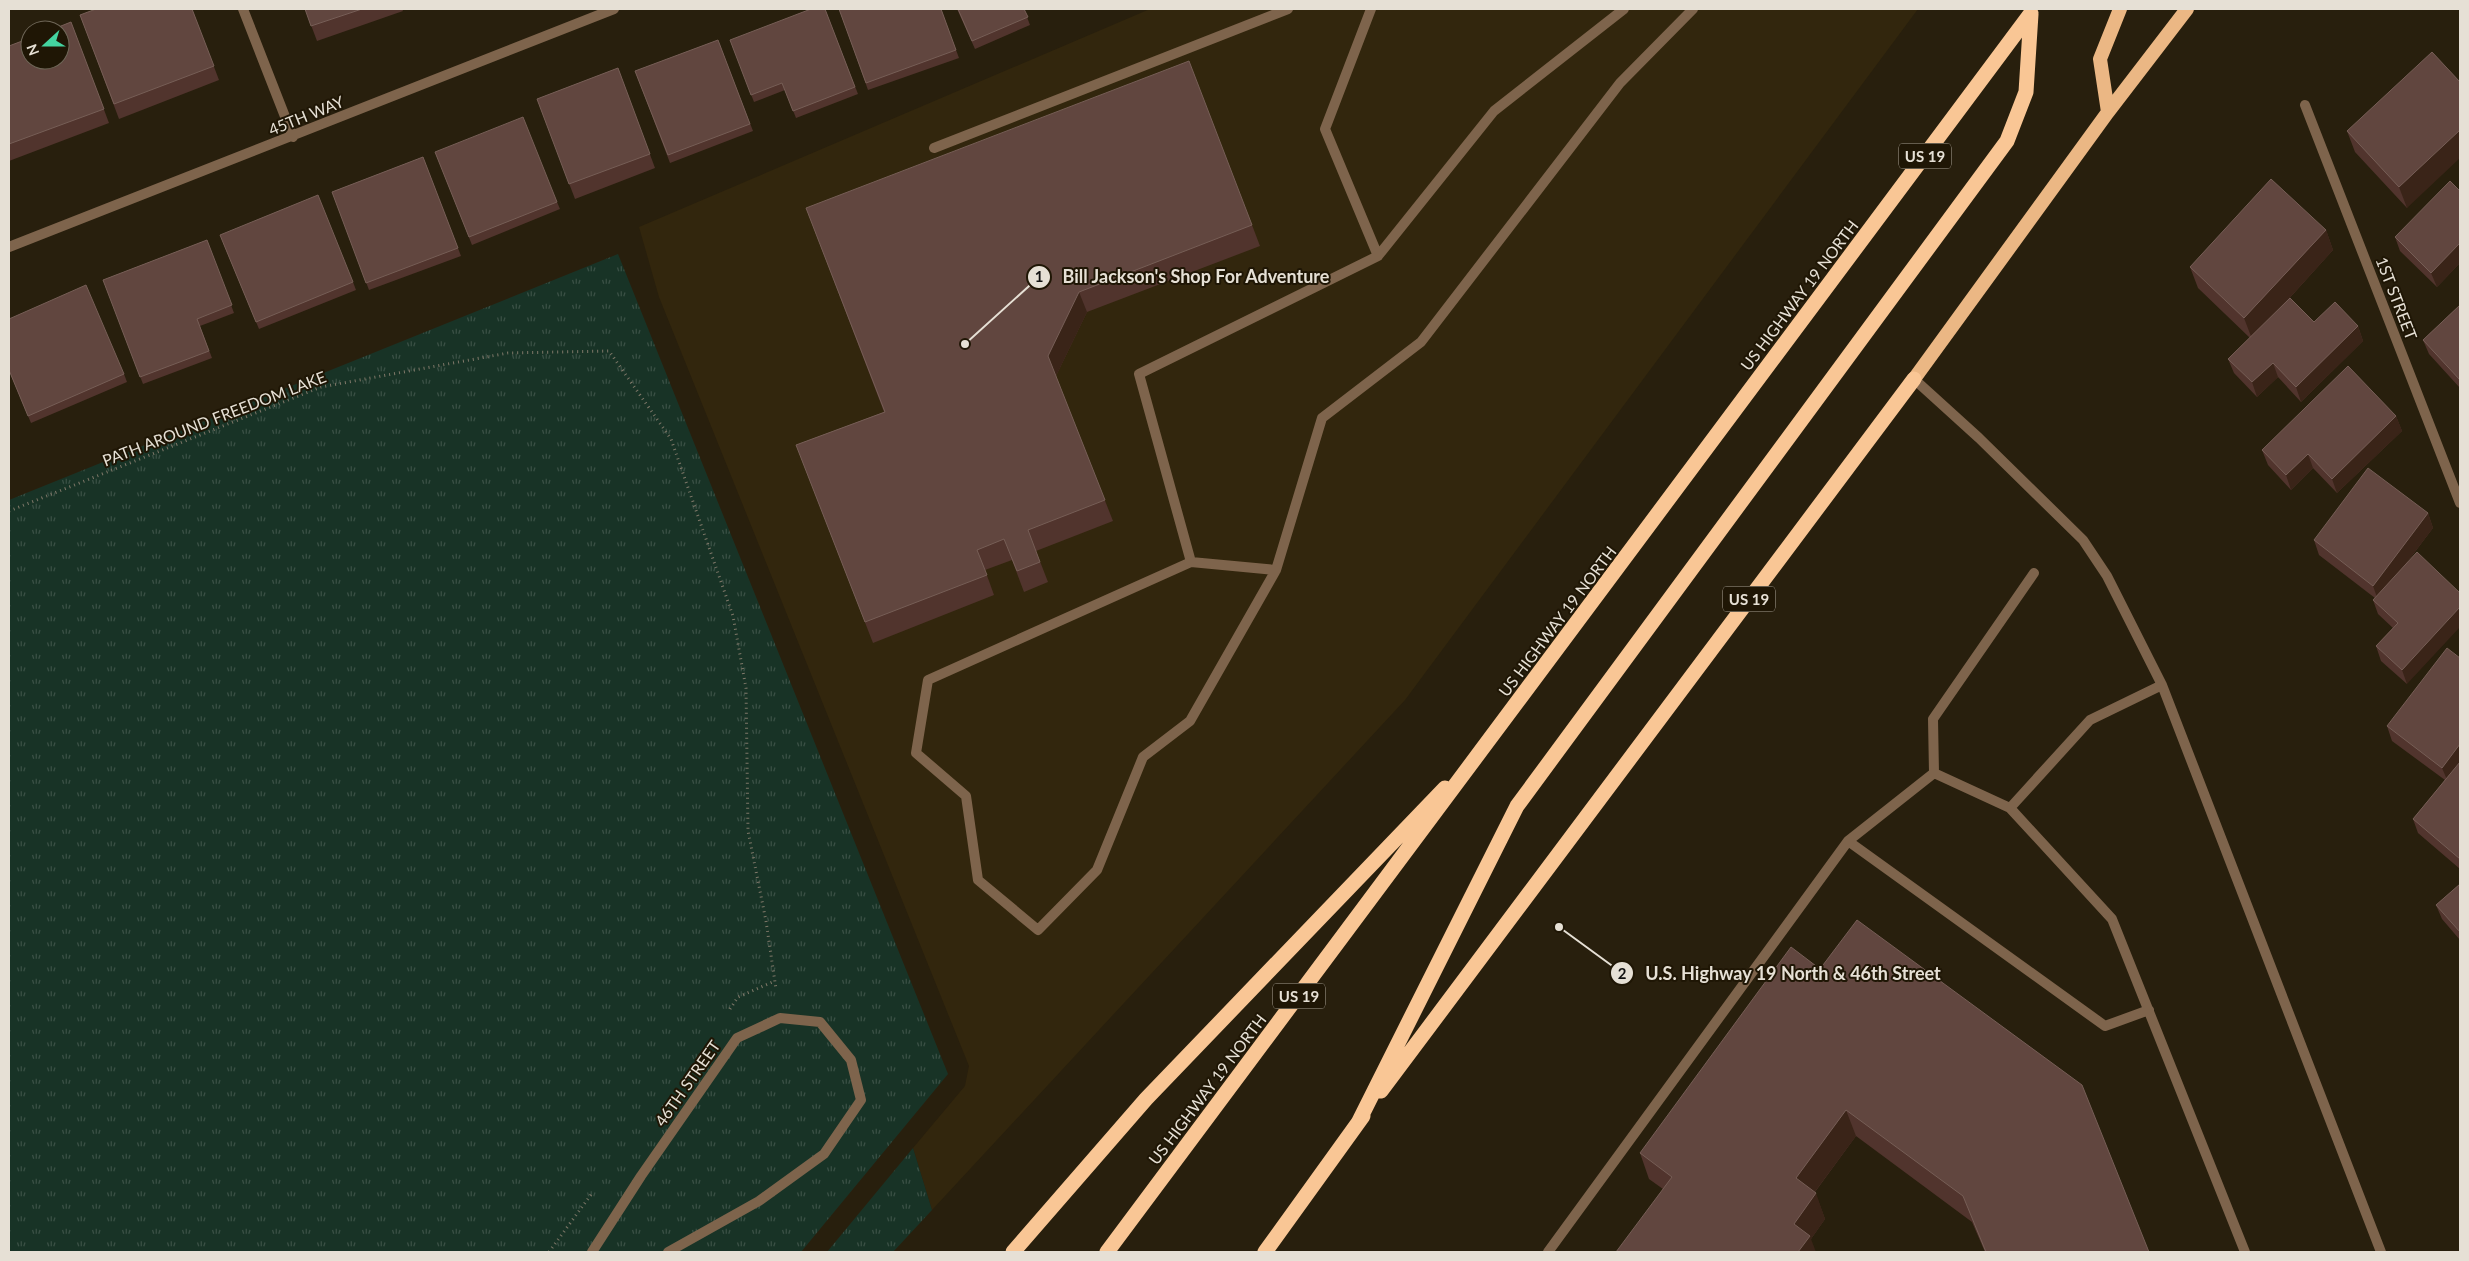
<svg xmlns="http://www.w3.org/2000/svg" width="2469" height="1261" font-family="Lato,sans-serif">
	<style>
		.built { fill: #32260d }
		.grass { fill: url(#grass-tufts) }
		.lines { fill: none; stroke-linecap: round; stroke-linejoin: round }
		.path { stroke: #7f7869; stroke-width: 3; stroke-dasharray: 1 4; stroke-linecap: butt }
		.service { stroke: #7e644c; stroke-width: 10 }
		.minor { stroke: #7e644c; stroke-width: 10 }
		.trunk { stroke: #ebb784; stroke-width: 14 }
		.motorway { stroke: #f9c695; stroke-width: 15 }
		.wall { fill: #51342d }
		.shaded-wall { fill: #3a2418 }
		.building { fill: #61463f; stroke: #765e56 }
		.labels { text-anchor: middle; dominant-baseline: central; stroke-width: 4; stroke-linejoin: round; paint-order: stroke }
		.shield { fill: #1f1605; stroke: #aaa397; stroke-width: 1 }
		.shield-label { font-size: 15px; font-weight: bold; fill: #e6e0d5 }
		.street-label { font-size: 16px; fill: #e6e0d5; stroke: #1f1605 }
		.leader { fill: none; stroke: #e6e0d5; stroke-width: 2 }
		.callout-dot { fill: #e6e0d5; stroke: #1f1605; stroke-width: 2 }
		.mark-label { font-size: 15px; text-anchor: middle; font-weight: bold; fill: #111 }
		.callout-label { font-size: 18px; text-anchor: middle; font-weight: bold; fill: #e6e0d5; stroke: #1f1605; stroke-width: 4; stroke-linejoin: round; paint-order: stroke }
	</style>
	<defs>
		<pattern id="grass-tufts" width="24" height="20" patternUnits="userSpaceOnUse" patternTransform="scale(1.25)"><rect width="24" height="20" fill="#183326"/><path d="M3 7l-1-3M5 7V3M7 7l1-3M15 17l-1-3M17 17v-4M19 17l1-3" fill="none" stroke="#3a5045"/></pattern>
	</defs>
	<rect width="100%" height="100%" fill="#281f0d"/>
	<path class="built" d="M1150,9H1918L1405,700L932,1210L913,1148L965,1086L969,1066L659,297L639,227Z"/>
	<path class="grass" d="M618,254L948,1074L801,1252H9V500Z
		M913,1148L932,1210L893,1252H827Z"/>
	<g class="lines">
		<path class="path" d="M9,511L321,387L508,353L609,351L671,439L733,616L746,688L748,831L766,921L776,989
			M730,1009L738,997L775,981
			M549,1252L593,1192"/>
		<path class="service" d="M1371,9L1325,129L1378,256
			M1624,9L1494,111L1378,256L1139,374L1191,562L1276,570L1322,418L1421,342L1620,83L1693,9
			M934,148L1288,9
			M1914,379L1979,438L2083,540L2107,576L2162,685L2381,1252
			M1191,562L928,680L916,753L966,796L978,880L1038,930L1097,870L1143,757L1190,721L1276,570
			M2162,685L2090,720L2010,808L2112,919L2245,1252
			M1934,773L1933,719L2034,573
			M1848,841L2105,1026L2149,1010
			M1548,1252L1848,841L1934,773L2010,808"/>
		<path class="minor" d="M243,9L293,137
			M2305,105L2460,503
			M9,247L614,9
			M592,1252L641,1176L737,1038L780,1018L820,1022L851,1060L861,1100L824,1154L759,1201L668,1252"/>
		<path class="trunk" d="M2108,112L2100,59L2120,9
			M1914,379L2108,112L2187,9"/>
		<path class="motorway" d="M1381,1091L1914,379
			M1358,1123L1517,806L2007,141L2026,92L2031,14
			M1013,1252L1146,1099L1445,788
			M1107,1252L2031,13
			M1265,1252L1363,1116"/>
	</g>
	<path class="wall" d="M192,9L219,80L119,119L80,15Z
		M305,9H402L403,11L317,41Z
		M825,9L858,94L796,118L785,90L754,102L730,40Z
		M839,9H941L959,58L868,90Z
		M957,9H1024L1030,25L975,49Z
		M71,22L109,123L9,161V46Z
		M718,40L753,131L670,163L635,71Z
		M618,68L655,168L575,199L537,99Z
		M2460,82L2407,208L2355,152L2347,131Z
		M435,152L557,202L560,209L472,245Z
		M423,157L461,256L369,290L332,192Z
		M2460,191V263L2437,287L2400,251L2395,237Z
		M806,208L1252,225L1260,246L1087,312L1056,376L1113,521L1036,551L1048,582L1024,592L1012,560L985,570L994,595L873,643L796,445L884,412Z
		M2326,230L2333,250L2277,312L2314,322L2358,326L2363,341L2301,402L2278,377L2257,397L2234,373L2228,359L2250,338L2198,288L2190,267Z
		M207,240L234,313L200,326L212,358L143,384L103,280Z
		M223,243L353,282L356,290L259,329Z
		M2460,305V388L2429,354L2423,340Z
		M9,319L124,374L127,382L31,423L9,371Z
		M2396,416L2402,431L2337,493L2313,468L2291,490L2268,465L2262,450Z
		M2428,513L2433,528L2405,565L2407,684L2381,661L2376,646L2393,628L2378,614L2373,600L2375,598L2319,555L2314,540Z
		M2460,658V869L2418,833L2413,819L2445,780L2392,741L2387,726Z
		M2460,884V940L2442,919L2436,905Z
		M1820,969L2149,1252H1985L1972,1222L1856,1136L1815,1192L1825,1219L1811,1239L1663,1189L1649,1179L1640,1153Z"/>
	<path class="shaded-wall" d="M2460,130V158L2407,208L2399,187Z
		M2326,230L2333,250L2252,339L2244,318Z
		M2460,243V263L2437,287L2431,273Z
		M1079,292L1087,312L1056,376L1048,356Z
		M2358,326L2363,341L2301,402L2296,387Z
		M2273,363L2278,377L2257,397L2252,382Z
		M2396,416L2402,431L2337,493L2332,479Z
		M2308,454L2313,468L2291,490L2286,475Z
		M2428,513L2433,528L2378,600L2373,586Z
		M2460,607V627L2407,684L2402,670Z
		M2460,744V765L2448,782L2442,768Z
		M1846,1110L1856,1136L1805,1205L1796,1178Z
		M1816,1193L1825,1219L1811,1239L1816,1252H1798L1794,1224Z"/>
	<path class="building" d="M96,9H192L214,66L114,104L80,15Z
		M305,9H362L311,26Z
		M811,9H825L855,87L793,111L782,83L751,95L730,40Z
		M839,9H941L956,50L866,83Z
		M958,9H1024L1028,17L972,41Z
		M71,22L104,109L9,144V46L30,38V60H60V30H51Z
		M718,40L750,124L668,155L635,71Z
		M2432,52L2460,82V130L2399,187L2347,131Z
		M1189,61L1252,225L1079,292L1048,356L1105,500L1028,530L1040,562L1017,571L1004,539L977,550L987,575L865,622L796,445L885,412L806,208Z
		M618,68L650,154L569,184L537,99Z
		M523,117L557,202L469,237L435,152Z
		M423,157L458,248L366,283L332,192Z
		M2271,179L2326,230L2244,318L2190,267Z
		M2450,181L2460,191V243L2431,273L2395,237Z
		M318,195L353,282L256,322L220,235Z
		M207,240L232,305L197,319L209,351L140,377L103,280Z
		M86,285L124,374L28,416L9,370V319Z
		M2290,298L2314,322L2335,302L2358,326L2296,387L2273,363L2252,382L2228,359Z
		M2460,305V380L2423,340Z
		M2348,366L2396,416L2332,479L2308,454L2286,475L2262,450Z
		M2368,468L2428,513L2373,586L2314,540Z
		M2417,552L2460,593V607L2402,670L2376,646L2398,623L2373,600Z
		M2447,648L2460,658V744L2442,768L2387,726Z
		M2460,762V859L2413,819Z
		M2460,884V932L2436,905Z
		M1857,920L2082,1085L2149,1252H1986L1963,1196L1846,1110L1796,1178L1816,1193L1794,1224L1810,1236L1798,1252H1616L1672,1177L1640,1153L1791,947L1820,969Z"/>
	<g class="labels">
		<g class="shield">
			<rect x="1899" y="143.5" width="52" height="25" rx="4"/>
			<rect x="1723" y="586.5" width="52" height="25" rx="4"/>
			<rect x="1273" y="983.5" width="52" height="25" rx="4"/>
		</g>
		<g class="shield-label">
			<text x="1925" y="156">US 19</text>
			<text x="1749" y="599">US 19</text>
			<text x="1299" y="996">US 19</text>
		</g>
		<g class="street-label">
			<text transform="translate(306 115) rotate(-22)">45TH WAY</text>
			<text transform="translate(1799 295) rotate(-53)">US HIGHWAY 19 NORTH</text>
			<text transform="translate(2397 298) rotate(69)">1ST STREET</text>
			<text transform="translate(214 418) rotate(-21)">PATH AROUND FREEDOM LAKE</text>
			<text transform="translate(1557 621) rotate(-53)">US HIGHWAY 19 NORTH</text>
			<text transform="translate(687 1083) rotate(-55)">46TH STREET</text>
			<text transform="translate(1207 1089) rotate(-53)">US HIGHWAY 19 NORTH</text>
		</g>
	</g>
	<path class="leader" d="M965 344L1039 277M1559 927L1622 973"/>
	<g class="callout-dot">
		<circle cx="965" cy="344" r="5"/>
		<circle cx="1559" cy="927" r="5"/>
		<circle cx="1039" cy="277" r="12"/>
		<circle cx="1622" cy="973" r="12"/>
	</g>
	<g class="mark-label">
		<text x="1039" y="282">1</text>
		<text x="1622" y="979">2</text>
	</g>
	<g class="callout-label">
		<text x="1196" y="283">Bill Jackson's Shop For Adventure</text>
		<text x="1793" y="980">U.S. Highway 19 North &amp; 46th Street</text>
	</g>
	<rect width="2469" height="1261" fill="none" stroke="#e6e0d5" stroke-width="20"/>
	<g transform="translate(45 45) rotate(249)"><circle r="24" fill="#1f1605" stroke="#6f6758"/>
	<path d="M0-4L9 19L0 12L-9 19Z" fill="#44d4a0"/>
	<text y="-8" font-size="14" font-weight="bold" text-anchor="middle" fill="#e6e0d5">N</text>
	</g>
</svg>
